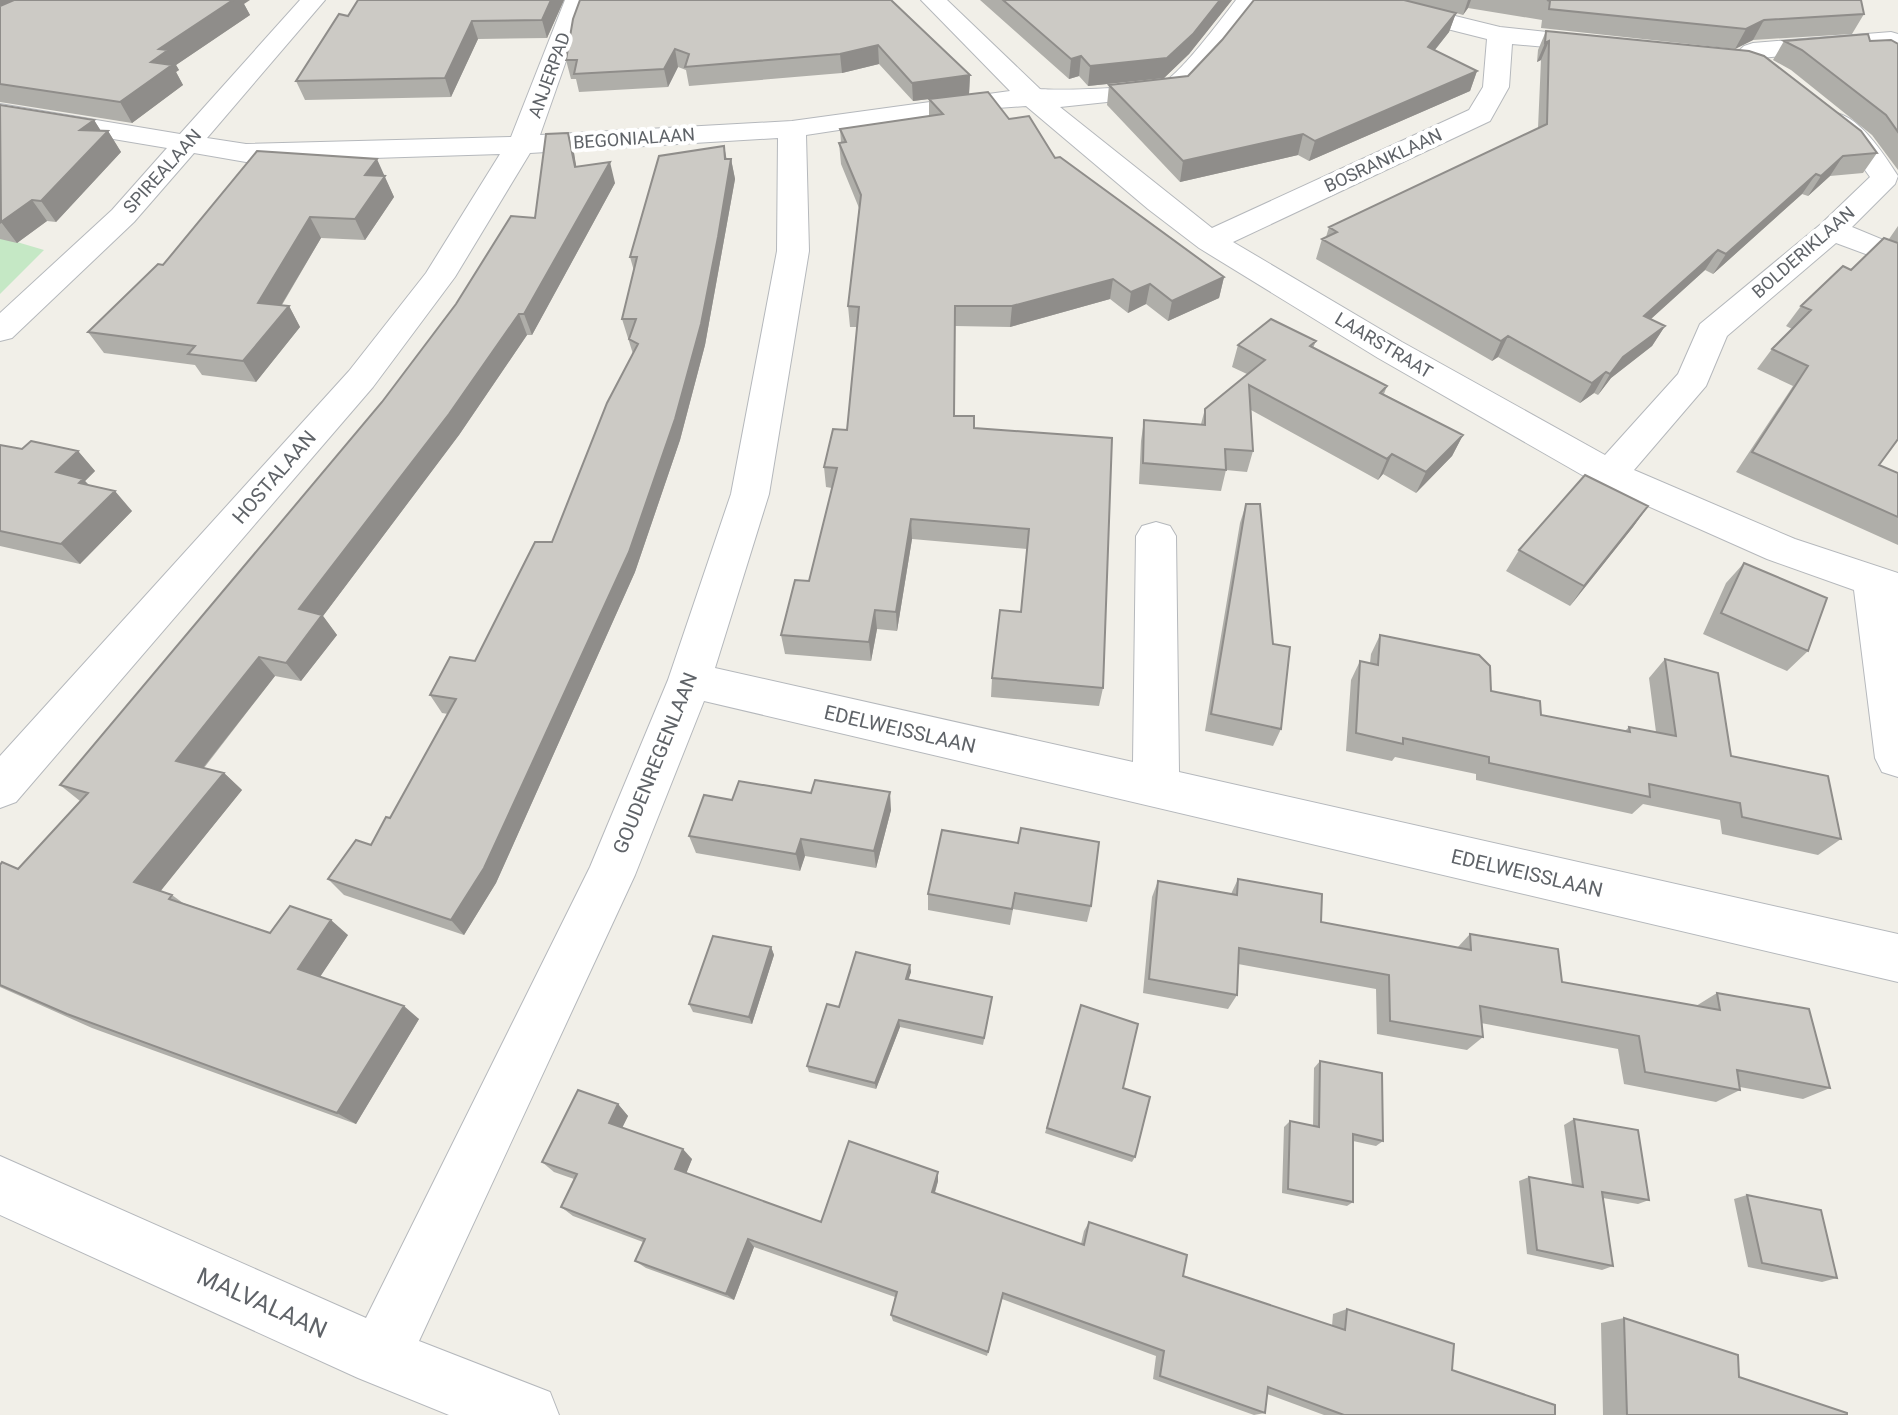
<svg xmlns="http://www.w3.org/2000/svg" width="1898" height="1415" font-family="Roboto,sans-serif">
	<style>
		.green { fill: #c5e8c5 }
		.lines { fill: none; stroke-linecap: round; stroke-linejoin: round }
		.minor-casing { stroke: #b5b8bc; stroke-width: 2 }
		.minor { fill: #fff; fill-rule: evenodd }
		.wall { fill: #afaea9 }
		.shaded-wall { fill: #8f8d8a }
		.building { fill: #cccac5; stroke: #8f8d8a; stroke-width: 2 }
		.labels { text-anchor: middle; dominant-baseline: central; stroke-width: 8; stroke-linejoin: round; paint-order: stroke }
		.far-street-label { font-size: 18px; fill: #5f6368; stroke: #fff }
		.street-label { font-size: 20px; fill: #5f6368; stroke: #fff }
		.near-street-label { font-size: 24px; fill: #5f6368; stroke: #fff }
	</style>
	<rect width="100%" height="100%" fill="#f1efe8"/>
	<path class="green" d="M0,237L44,250L0,294Z"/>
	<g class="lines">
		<defs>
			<path id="minor" d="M300,0H325L207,138L246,144L511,137L565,0H583L586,4L540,135L792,121L1010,91L921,0H947L1040,89C1059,91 1151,88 1165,81C1182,72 1223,17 1236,0H1261L1216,58L1182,94L1060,107L1212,228L1469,110L1483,87L1487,39L1352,5L1349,0H1390L1500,27L1611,39L1615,44L1611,49L1602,52L1512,44L1509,87L1490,121L1233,242L1402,342L1605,455L1678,374L1700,324L1821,224L1870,177L1850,149L1817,119L1821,113C1854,105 1882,152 1898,176L1895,184L1852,227L1898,246V266L1836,243L1727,336L1706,386L1634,470L1795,539L1898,573V777L1882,772L1875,758L1854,590L1767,559L1596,483L1378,358L1199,248L1148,209L1026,106L970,110L806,135L809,251L769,494L715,668L1133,762L1136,536L1142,526L1156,522L1170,526L1176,536L1179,772L1898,934V982L704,701L635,875L419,1341L550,1392L559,1415H449L358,1378L0,1215V1156L366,1318L590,867L668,680L731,494L777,251L778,138L530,153L455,277L373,387L16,802L0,808V756L349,371L426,273L500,154L246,162L194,153L134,222L12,338L0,341V313L112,210L167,148L0,120V104L180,134Z
				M1891,32L1898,34V46L1760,58L1742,68L1733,65L1729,60L1744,46L1753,43Z"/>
		</defs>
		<use href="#minor" class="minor-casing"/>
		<use href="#minor" class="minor"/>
	</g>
	<path class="wall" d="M0,0L244,4L250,15L176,65L179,70L176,72L183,85L132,123L0,102Z
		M564,0L547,38L478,39L451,97L305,100L296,81L348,16Z
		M891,0L970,75L969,94L1009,119L1055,158L1224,277L1219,298L1168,321L1146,304L1128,313L1110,299L1010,327L955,326L954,416L974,428L1112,438L1103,688L1099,706L991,697L992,678L1021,612L1027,549L912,539L897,631L877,629L871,661L785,654L781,635L809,581L832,488L826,487L824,467L847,430L857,327H850L848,306L859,208L841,164L839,143H841L840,129L929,116V99L913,101L879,64L842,73L689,86L686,70L678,67L668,87L579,92L576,79H571L566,60Z
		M980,0H1232L1189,54L1164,78L1088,86L1079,76L1069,79Z
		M1254,0H1861L1864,14L1852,34L1753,40L1735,49L1541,28L1542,20L1468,8L1463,15L1456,13L1449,32L1435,50L1477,71L1470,91L1309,161L1298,155L1180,182L1107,105L1109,85L1188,76L1222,40Z
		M1546,31L1877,153L1863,173L1830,176L1808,196L1802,194L1713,274L1705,270L1651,319L1665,326L1652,346L1611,378L1598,395L1594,393L1580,403L1498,357L1492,361L1316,259L1322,239L1326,237L1329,227L1538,128L1541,60L1537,62L1538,50Z
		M1784,41H1870L1898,44V170L1872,135L1791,70L1773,60Z
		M0,105L94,120L101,131H108L121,152L56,222L47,221L17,243L0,239Z
		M574,153L576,167L615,183L532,335H527L459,435L323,616L337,635L301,681L275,676L204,768L224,773L242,790L160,891L172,895L183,903L270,933L348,935L320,976L419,1019L356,1124L92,1028L0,987V865L18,869L80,801L60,785L382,402L535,218Z
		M726,159H731L735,179L705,345L680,440L635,572L496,883L464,935L344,895L328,879L371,845L390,818L448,714L442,713L430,695L475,661L552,542L633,354L622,319L634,271L630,257Z
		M384,176L394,197L365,240L321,238L282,305L289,306L300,327L256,382L202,375L195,365L104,353L88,332L163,265Z
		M1898,226V439L1879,465L1898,473V545L1736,472L1793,386L1757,369L1772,349L1792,329L1786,326L1801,306L1893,241L1889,239Z
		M1316,341L1313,348L1387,386L1384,394L1463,435L1452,456L1416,493L1383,474L1378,480L1251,410L1253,451L1247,472L1226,470L1221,491L1139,484L1141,441L1144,420L1201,424L1205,409L1247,374L1232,367L1238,345Z
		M0,445L22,449L78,451L95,471L85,481L89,485L132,511L80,564L0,546Z
		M1246,504L1281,729L1273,746L1205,731L1240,523Z
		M1648,506L1633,527L1570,606L1506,571L1519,550Z
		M1744,563L1808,651L1787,671L1703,634L1726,583Z
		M1380,635L1541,715L1625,731L1629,727L1656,732L1649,678L1665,659L1731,756L1841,839L1818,855L1722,834L1720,820L1643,804L1632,814L1476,780V774L1395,757L1392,761L1346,751L1351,680L1360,661L1370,663L1371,654Z
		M732,800L891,810L876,868L805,856L800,871L696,853L689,836Z
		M942,830L1091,906L1087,922L1013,909L1010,925L928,910V894Z
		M1238,879L1321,922L1457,948L1470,934L1562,982L1696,1006L1717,993L1830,1088L1803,1099L1740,1087V1090L1716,1102L1624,1084L1618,1049L1481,1023L1483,1037L1467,1050L1377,1034L1376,989L1238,964L1237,995L1228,1009L1143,993L1152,897L1158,881L1231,894Z
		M771,947L774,955L752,1024L693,1012L689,1004Z
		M910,965L911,972L908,980L991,1005L983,1045L900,1027L876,1089L809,1072L807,1066L839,1007Z
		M1081,1005L1135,1157L1132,1162L1045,1133Z
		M1320,1061L1383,1141L1376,1146L1353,1141V1202L1347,1206L1282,1193L1284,1127L1290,1121L1313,1126L1314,1068Z
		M618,1104L628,1116L622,1128L692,1159L686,1173L821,1222L938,1172V1181L935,1193L1081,1244L1084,1231L1089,1222L1183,1276L1332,1326L1333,1314L1347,1309L1452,1370L1555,1415H1324L1267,1394L1265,1413L1254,1415L1153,1379L1156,1356L1002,1299L987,1356L893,1321L891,1315L895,1297L754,1247L734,1300L646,1268L635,1261L643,1242L573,1216L561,1207L574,1179L554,1172L542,1162Z
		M1574,1119L1649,1200L1638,1204L1603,1198L1613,1266L1602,1270L1527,1254L1519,1181L1529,1177L1572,1185L1564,1125Z
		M1747,1195L1837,1278L1822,1282L1748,1267L1734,1199Z
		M1624,1318L1739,1377L1847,1415H1603L1601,1323Z"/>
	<path class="shaded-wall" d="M0,0H19L0,9Z
		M226,0H250L244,4L250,15L176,65L179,70L176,72L183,85L132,123L120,102L159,49Z
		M551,0H564L547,38L542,20Z
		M1220,0H1232L1189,54L1164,78L1088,86L1090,66Z
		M1468,0H1471L1468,8L1463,15Z
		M1456,13L1449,32L1421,67L1428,47Z
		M1764,20L1753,40L1735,49L1746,29Z
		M472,21L478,39L451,97L445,78Z
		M1549,41L1541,60L1537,62L1545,43Z
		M878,45L879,64L842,73L840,54Z
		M675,49L678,67L668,87L664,69Z
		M1081,56L1079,76L1069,79L1071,59Z
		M1477,71L1470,91L1309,161L1315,141Z
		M970,75L969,94L913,101L912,83Z
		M94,120L104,136L108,131L121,152L56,222L41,201L80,130Z
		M568,133L574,153L580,188L575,167Z
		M1303,134L1298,155L1180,182L1183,161Z
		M724,146L728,166L731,159L735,179L705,345L680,440L635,572L496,883L464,935L451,920L725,159Z
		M1843,156L1830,176L1808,196L1821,176Z
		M377,159L394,197L365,240L355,219L365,175Z
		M610,162L615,183L532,335L524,314Z
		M1816,174L1802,194L1713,274L1726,254Z
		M32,200L47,221L17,243L1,222Z
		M310,217L321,238L270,324L258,303Z
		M1718,250L1705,270L1632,336L1644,316Z
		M1224,277L1219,298L1168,321L1172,301Z
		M1113,279L1110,299L1010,327L1012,306Z
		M1150,284L1146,304L1128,313L1131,292Z
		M289,306L300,327L256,382L243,361Z
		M519,314L527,335L459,435L323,616L337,635L301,681L286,663L299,609Z
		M1665,326L1652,346L1611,378L1598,395L1610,374L1623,357Z
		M1508,336L1498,357L1492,361L1501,341Z
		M1606,372L1594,393L1580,403L1592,383Z
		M1463,435L1452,456L1416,493L1426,472Z
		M78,451L95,471L85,481L101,499L56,472Z
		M1392,454L1383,474L1378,480L1387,459Z
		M115,491L132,511L80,564L61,544Z
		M1648,506L1633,527L1570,606L1584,586Z
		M911,519L912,539L897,631L896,612Z
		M875,610L877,629L871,661L869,642Z
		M259,657L275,676L195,778L176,761Z
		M224,773L242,790L155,898L134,882Z
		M890,792L891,810L876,868L874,851Z
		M801,839L805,856L800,871L796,854Z
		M331,920L348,935L316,983L298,969Z
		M771,947L774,955L752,1024L749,1017Z
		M910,965L911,972L906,987V979Z
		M404,1006L419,1019L356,1124L337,1113Z
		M899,1020L900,1027L876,1089L875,1083Z
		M618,1104L628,1116L619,1134L609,1123Z
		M683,1149L692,1159L684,1179L675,1169Z
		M938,1172V1181L932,1201V1192Z
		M748,1239L754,1247L734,1300L726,1294Z"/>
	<path class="building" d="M14,0H233L159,49L168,50L151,62L172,65L120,102L0,84V6Z
		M358,0H551L542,20L472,21L445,78L296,81L339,14L348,16Z
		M580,0H891L970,75L912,83L878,45L840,54L685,67L689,54L675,49L664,69L574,74L577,60H566L573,19Z
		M1003,0H1220L1193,34L1167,58L1090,66L1081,56L1071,59Z
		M1254,0H1404L1456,13L1428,47L1477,71L1315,141L1303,134L1183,161L1109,85L1188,76L1222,40Z
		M1547,0H1861L1864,14L1764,20L1746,29L1549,9L1550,1Z
		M1546,31L1749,51L1764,56L1861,131L1877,153L1843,156L1821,176L1816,174L1726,254L1718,250L1644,316L1665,326L1623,357L1610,374L1606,372L1592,383L1508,336L1501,341L1322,239L1337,232L1329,227L1547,124L1549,41L1545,43Z
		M1868,34L1870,41L1891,40L1898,44V132L1886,115L1802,50L1784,41Z
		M988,92L1009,119L1029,116L1055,158L1060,157L1224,277L1172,301L1150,284L1131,292L1113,279L1012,306H955L954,416H974V428L1112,438L1103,688L992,678L1000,610L1021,612L1029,529L911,519L896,612L875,610L869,642L781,635L795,580L809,581L837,468L824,467L833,429L847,430L859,307L848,306L861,195L839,143L846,142L840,129L943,114L929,99Z
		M0,105L94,120L80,130L108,131L41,201L32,200L1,222Z
		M568,133L575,167L610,162L524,314H519L449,414L299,609L322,615L286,663L259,657L176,761L224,773L134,882L172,895L169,899L270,933L290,906L331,920L298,969L404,1006L337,1113L67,1014L0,985V865L2,862L18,869L88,793L60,785L382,402L456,304L511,216L535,218L546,134Z
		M724,146L725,159H731L718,237L701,324L675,419L629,552L484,868L451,920L328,879L356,840L371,845L386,817L390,818L456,699L430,695L450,657L475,661L535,542H552L607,403L638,344L629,339L636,319H622L637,257H630L659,156Z
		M257,151L377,159L365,175L385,176L355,219L310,217L258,303L289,306L243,361L188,354L195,346L88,332L158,264L163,265Z
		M1884,238L1898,243V439L1879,465L1898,473V517L1752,452L1808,366L1772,349L1811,310L1801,306L1843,266L1851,270Z
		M1271,319L1316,341L1310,346L1387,386L1380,393L1463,435L1426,472L1392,454L1387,459L1249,385L1253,451L1225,449L1226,470L1143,463L1144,420L1205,425V409L1265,360L1238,345Z
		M31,441L78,451L56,472L83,479L79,483L115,491L61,544L0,531V445L22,449Z
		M1585,475L1648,506L1584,586L1519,550Z
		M1246,504H1260L1273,644L1290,647L1281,729L1211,714Z
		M1744,563L1827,598L1808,651L1721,613Z
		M1380,635L1479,655L1490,666L1491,691L1540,701L1541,715L1630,732L1629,727L1676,736L1665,659L1718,673L1731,756L1828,776L1841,839L1742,817L1740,803L1649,784L1650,797L1489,763V757L1403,738V744L1356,733L1360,661L1378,665Z
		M815,780L890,792L874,851L801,839L796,854L689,836L704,795L732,800L739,781L811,793Z
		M1021,828L1099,842L1091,906L1015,893L1012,909L928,894L942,830L1018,843Z
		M1238,879L1322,894L1321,922L1471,950L1470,934L1558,949L1562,982L1720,1010L1717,993L1809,1009L1830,1088L1737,1070L1740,1090L1645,1072L1639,1036L1480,1006L1483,1037L1390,1021L1389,975L1239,948L1237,995L1149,979L1158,881L1237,895Z
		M713,936L771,947L749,1017L689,1004Z
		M856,952L910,965L906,979L992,997L984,1038L899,1020L875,1083L807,1066L827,1004L839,1007Z
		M1081,1005L1138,1024L1123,1088L1150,1097L1135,1157L1047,1128Z
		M1320,1061L1382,1073L1383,1141L1353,1134V1202L1288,1189L1290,1121L1319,1127Z
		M578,1090L618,1104L609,1123L683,1149L675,1169L821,1222L849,1141L938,1172L932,1192L1084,1245L1089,1222L1187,1255L1183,1276L1345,1330L1347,1309L1454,1344L1452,1370L1555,1405V1415H1344L1268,1387L1265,1413L1160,1376L1164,1351L1003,1293L988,1352L891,1315L897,1292L748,1239L726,1294L635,1261L645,1239L561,1207L577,1174L542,1162Z
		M1574,1119L1638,1130L1649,1200L1602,1192L1613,1266L1537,1250L1529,1177L1583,1187Z
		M1747,1195L1821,1210L1837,1278L1762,1263Z
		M1624,1318L1738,1355L1739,1377L1847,1413V1415H1627Z"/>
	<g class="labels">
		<g class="far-street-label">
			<text transform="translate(549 75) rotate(-70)">ANJERPAD</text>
			<text transform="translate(634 138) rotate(-4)">BEGONIALAAN</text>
			<text transform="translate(1383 160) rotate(-25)">BOSRANKLAAN</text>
			<text transform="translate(162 171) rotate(-48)">SPIREALAAN</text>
			<text transform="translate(1803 252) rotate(-41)">BOLDERIKLAAN</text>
			<text transform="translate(1384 345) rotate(31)">LAARSTRAAT</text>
		</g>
		<g class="street-label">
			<text transform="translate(274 477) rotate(-49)">HOSTALAAN</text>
			<text transform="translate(900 729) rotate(13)">EDELWEISSLAAN</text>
			<text transform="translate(655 763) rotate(-68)">GOUDENREGENLAAN</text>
			<text transform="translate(1527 873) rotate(13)">EDELWEISSLAAN</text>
		</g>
		<g class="near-street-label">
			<text transform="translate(262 1303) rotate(24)">MALVALAAN</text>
		</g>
	</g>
</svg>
